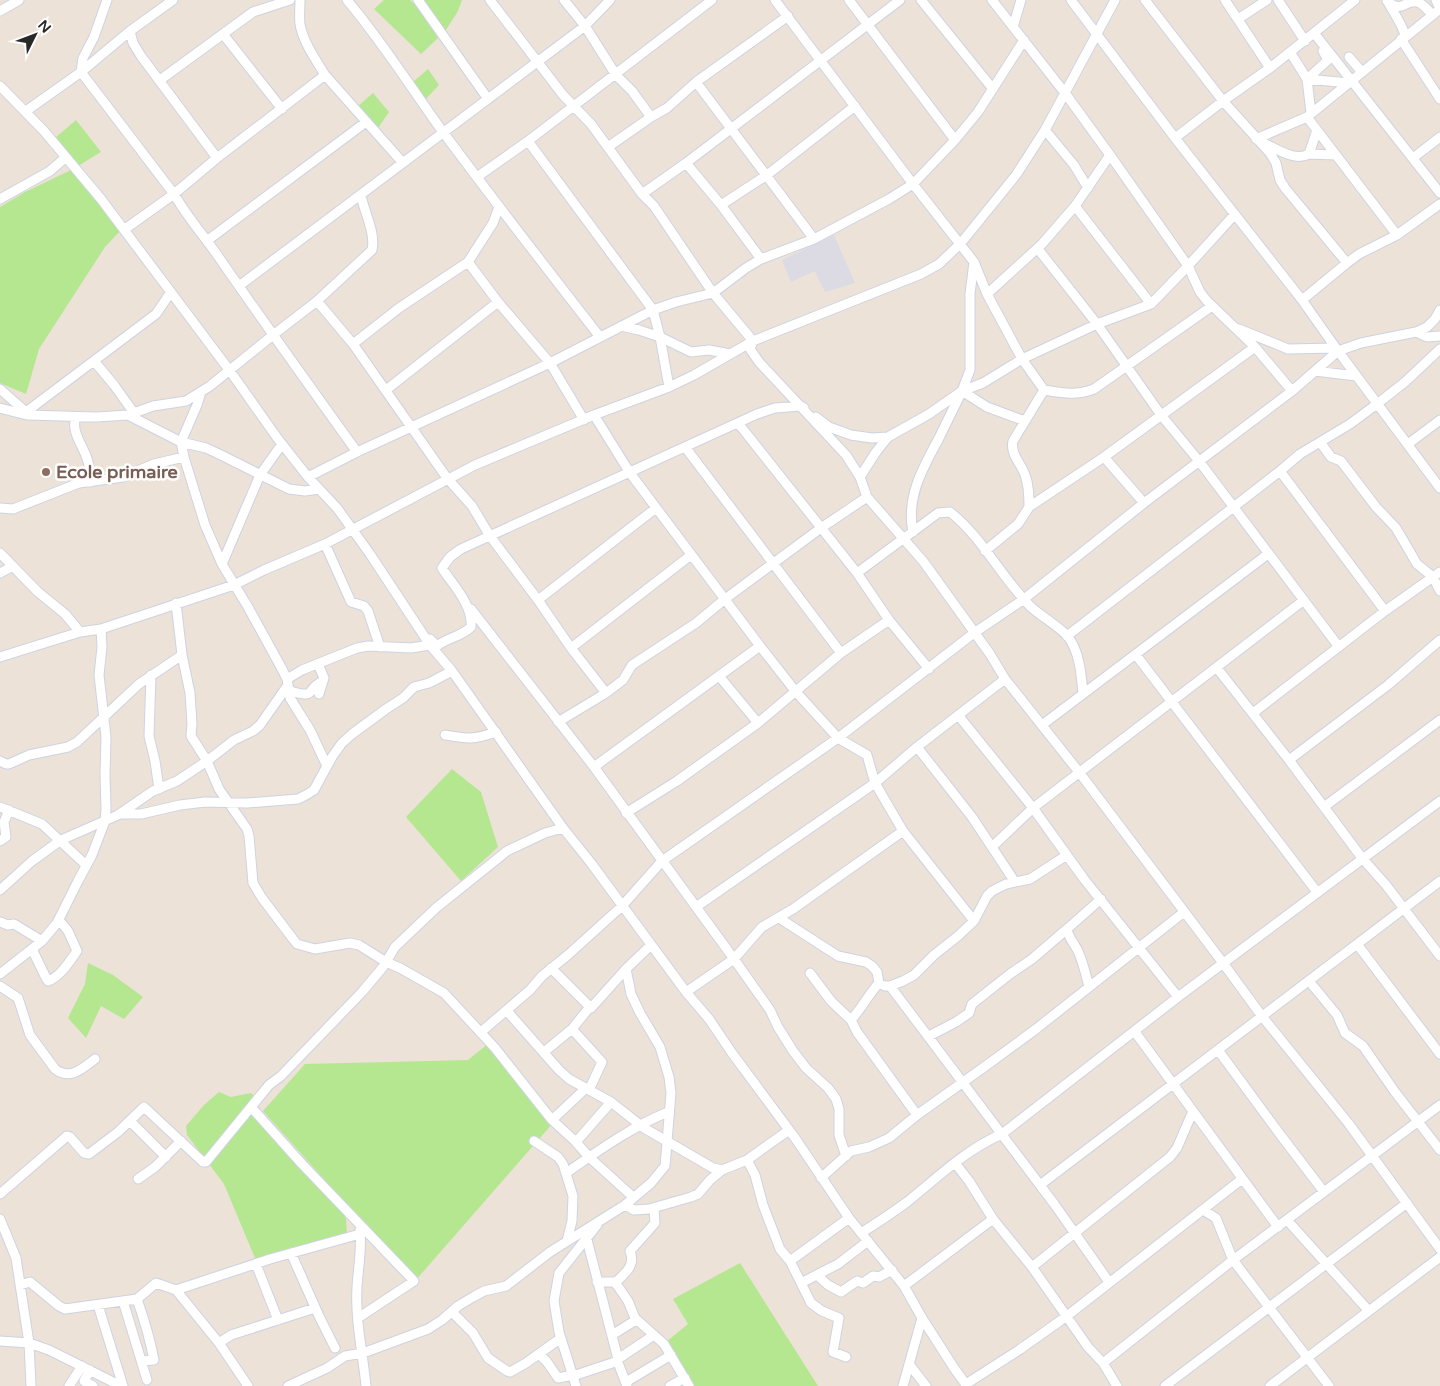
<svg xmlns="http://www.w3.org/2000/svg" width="1440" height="1386" font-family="'Varela Round',sans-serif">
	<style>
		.industrial { fill: #dcdae3 }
		.green { fill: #b4e790 }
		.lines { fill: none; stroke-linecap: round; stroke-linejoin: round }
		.minor-casing { stroke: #cdd3e2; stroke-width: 11 }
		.minor { stroke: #fff; stroke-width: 9 }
		.education-dot { fill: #8d6e63; stroke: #fff; stroke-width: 2 }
		.labels { text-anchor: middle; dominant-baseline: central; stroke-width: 5; stroke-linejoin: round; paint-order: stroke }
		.education-label { font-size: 18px; font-weight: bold; fill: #785e54; stroke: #fff; text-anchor: start }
	</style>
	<rect width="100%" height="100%" fill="#ece2d8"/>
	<path class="industrial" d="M834,235L855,283L825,292L815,271L791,282L782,260Z"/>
	<path class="green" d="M384,0H410L420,9L438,38L421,54L374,9Z
		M421,0H462L458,11L444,33Z
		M428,69L439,85L425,100L413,82Z
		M373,93L389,112L378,128L357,107Z
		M76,120L101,152L78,166L55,138Z
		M71,170L122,229L105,247L39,349L26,394L0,383V207L25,192Z
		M452,769L481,792L498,847L461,881L406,817Z
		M88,963L113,975L143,997L124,1019L101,1006L86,1038L68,1018L85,984Z
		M489,1043L553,1123L415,1281L263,1111L305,1064L468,1060Z
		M219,1092L231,1097L251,1093L259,1100L258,1106L252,1112L341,1209L346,1219L347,1235L257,1263L224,1184L187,1135L186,1126L204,1105Z
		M740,1263L818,1386H692L666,1342L688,1324L673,1299Z"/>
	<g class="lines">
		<defs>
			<path id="minor" d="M107,0L94,37L83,58L81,72L174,194C187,217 205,237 220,259C265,324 311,388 357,452
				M300,0C300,8 299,17 300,24C303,42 316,60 325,75L403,163
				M347,0C382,41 411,88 443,132C494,201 547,269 600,337
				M418,0L488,99
				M490,0L563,95L591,124L642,194L654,206L713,293L753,341L750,349L759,362L846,455L860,477L867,497L923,561L990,654L1005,679L1079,772L1223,963L1261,1015L1349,1124L1440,1249
				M564,0L585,26L616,75L632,91L651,117
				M775,0L913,184L974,262L987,294L1022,359L1044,390
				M849,0L955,140
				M921,0L993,89
				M992,0L1065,93L1110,155L1188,266L1200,292L1207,301L1255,347L1292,391
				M1071,0L1175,138L1302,300L1338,351L1440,488
				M1145,0L1223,101L1270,153L1276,163L1280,180L1285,188L1347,263
				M1225,0L1270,68
				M1278,0L1305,41
				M1436,0L1440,9
				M1387,1C1403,14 1403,0 1417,2C1423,3 1428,11 1433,15
				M1388,2C1393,12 1404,27 1405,36
				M0,11L19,0
				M1238,19L1267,0
				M1013,27L1021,0
				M130,31L133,43L141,56L217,158
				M1314,33L1440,193
				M223,34L282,109
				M1401,39L1440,99
				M1290,52L1307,79L1349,83
				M1349,57L1362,72
				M160,80L253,12L290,0
				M696,82L814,239
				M0,86L44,131L101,199L230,371L278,439L308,477L337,508L370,554L430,645L452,671L563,828L591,863L686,992L709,1019L732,1053L795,1138L849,1218L904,1286L922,1318L954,1368L967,1386
				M26,111L81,72L130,31L173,0
				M1311,113L1307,79L1328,60L1323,51
				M1307,117L1397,235
				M1045,130L1074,165L1088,188
				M1175,138L1223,101L1270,68L1355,0
				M1256,139L1307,117L1440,9
				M528,141L653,310L660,337L691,352L709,350L730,354
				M1261,142C1276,148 1294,162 1309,154L1317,130
				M608,147L651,117L667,108L696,82L788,16
				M1309,154L1336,155
				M1413,158L1440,137
				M686,163L721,205L761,259
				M477,177L528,141L712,0
				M642,194L686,163L900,0
				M0,199L50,171L66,157
				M721,205L767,175L855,106
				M1075,206L1151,304
				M125,229L174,194L217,158L325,75
				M208,240L366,122
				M1038,249L1097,324L1161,415L1199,461L1339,647
				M468,262L498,302L550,363L584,420
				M239,286L585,26L610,0
				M987,294L1042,244L1075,206L1110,155
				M1302,300L1347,263L1359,254L1397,235L1440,204
				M317,301L353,344L447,478L472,506L490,536L538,600L571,648L606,693
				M621,326L639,330L660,337L669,387
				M1239,329L1288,349L1336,348
				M1416,332L1427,337L1440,336
				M353,344L399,308L468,262L493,223L499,207
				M94,361L114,385L134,413L153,406L186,401L210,386L273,335L317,301L372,250C376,233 364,212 361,195
				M1315,371L1356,376
				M0,389L26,412L27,415
				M386,390L498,302
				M962,391L987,407L1025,421
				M201,392L197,405L181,442L184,457L205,525L222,564L248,607L282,669L287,679L290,698L310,730L327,766
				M0,408L27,415L97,417L128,415L181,442L206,448L221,455L289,489L305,491L319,489
				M26,412L156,314L171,292
				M76,417C70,433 85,447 88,462C90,468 90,476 91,482
				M816,417L829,427L851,435L872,438L888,437L929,414L962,391L970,370V294L974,262
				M738,423L857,573L889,620L929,669
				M1320,442L1331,457L1341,461L1376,507L1396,528L1417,564L1433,577L1440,591
				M1408,444L1440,420
				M685,447L841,653
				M1104,457L1144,503
				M1280,471L1385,611
				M308,477L357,452L550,363L653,310L676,302L713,293L746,268L761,259L814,239L889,199L913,184L955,140L978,112L1024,40
				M860,477L876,452L888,437
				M1029,507C1029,496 1029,485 1025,475C1021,463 1010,454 1013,441L1044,390C1062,393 1076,396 1094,389L1212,306
				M0,508L13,509L79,483L123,477L154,464L184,457
				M913,532C906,498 922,469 938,440C946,424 954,407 962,391L983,383L1022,359L1097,324L1151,304L1188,266L1235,214
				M325,544L351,602L364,606L368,611L380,647
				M985,551L1018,524L1029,507L1104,457L1255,347
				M0,553L38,592L65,614L80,632
				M222,564L260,475L282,444
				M0,573L13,566
				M857,573L938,513L950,512C982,537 1001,577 1030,606C1040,616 1062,628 1069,638C1080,654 1081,674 1083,693
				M538,600L656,508
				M176,603L182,655L190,693L192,724L191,736L207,761L219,789L247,829L249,836L253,883L262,898L293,939L297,944L315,949L350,943L359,945L386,962L400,968L444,993L495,1048L552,1120L575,1141L589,1157L633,1197
				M471,609L594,767L734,959L770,1010L778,1027L793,1051L806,1068L828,1088L836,1099L839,1109V1135L846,1156
				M1067,636L1280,471L1300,454L1350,424L1377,404L1405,382L1440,349
				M430,639L437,646C448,637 461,637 471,627C473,605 453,585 442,568L450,557L461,549L757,414L775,408L801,406L804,408
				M760,646L796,692L838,738L867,755L875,783L903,831L974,921
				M571,648L691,555
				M1136,655L1317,892
				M0,657L80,632L101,629L234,585L264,570L325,544L475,465L594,415L669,387L694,375L753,341L921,274L939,264L961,243L1016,175L1045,130L1115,0
				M318,664L324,678L319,694
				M1217,668L1289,760L1362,858L1386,885L1440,956
				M151,675L149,736L155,761L159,789
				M719,676L758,723
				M287,679L302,670L357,648L368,646L411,648L430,645
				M290,691C318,699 304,690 323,681
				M1253,713L1385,611L1440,572
				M958,715L1033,808L1084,879L1178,997
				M558,722L606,693L623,680L632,665L696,623L725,599L821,528L867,497
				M1042,725L1268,554
				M445,735C468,739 473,740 496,732
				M917,747L972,817L1015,882
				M1289,760L1388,685L1440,640
				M0,761L6,764H9L29,755L68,747L77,742L139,684L182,655
				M594,767L760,646L630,473L594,415
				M0,807L42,824L86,865
				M1324,807L1440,720
				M626,813L677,781L758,723L841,653L889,620
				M119,814H141L180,805L205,802L247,803L298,799L306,795L314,790L332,757L342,743L352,734L386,709L403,698L414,687L429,683L452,671
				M0,841L6,837L4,822L9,810
				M993,846L1033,808L1304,600
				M0,890L32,861L61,840L118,815L153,791L177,781L207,761L234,740L253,731L260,725L288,685
				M696,907L875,783L917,747L1005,679
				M779,918L838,956L866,962L872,966L877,972L879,983L885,986H890L1055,1205L1109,1282
				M0,922L8,925L14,924L42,941
				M1357,944L1440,1054
				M32,949L46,978L48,981C60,977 70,961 77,951L68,931L59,920
				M551,968L591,1008L626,969
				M810,973L831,1001L851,1020L857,1032L917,1115
				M0,974L42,941L57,923L78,881L92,855L105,821L106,809L105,774L106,737L99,675L102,647L101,629
				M1309,981L1337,1015L1345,1033L1363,1046L1395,1092L1440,1150
				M0,986L18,998L30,1035L55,1069C70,1081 83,1068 95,1059
				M890,986L903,981L914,975L934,955L958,936L974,921L987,896L992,891L1006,884L1030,879L1067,855
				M1089,987C1086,975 1083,962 1078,951C1074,943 1068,937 1067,929L1101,899
				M686,992L734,959L762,927L793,909L903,831
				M507,1011L559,1070L569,1079L611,1102L644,1128L713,1168L722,1170L747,1160L789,1130
				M851,1020C862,1008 868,995 879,983
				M572,1029L602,1062L589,1090
				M481,1032L530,990L542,976L569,954L622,906L662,861L838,738L974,633L1024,599L1144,503L1292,391L1338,351L1361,343L1416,332L1427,327L1435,319L1440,310
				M1135,1032L1278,1227
				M929,1036L956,1022L969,1013L972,1004L1010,974L1032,959L1067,929
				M1218,1050L1279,1133L1324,1192
				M544,1052L572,1029L589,1008
				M251,1107L302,1164L414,1281L358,1318
				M552,1120L585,1089
				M130,1121L166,1157
				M534,1141L558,1157L563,1164L573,1196L572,1221L567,1241
				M576,1142L611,1102
				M747,1160L755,1175L763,1205L780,1249L790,1261L811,1303L822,1311L839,1318L833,1352L846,1357
				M955,1163L969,1181L993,1219L1032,1267L1088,1347L1103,1363L1117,1386
				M566,1173C598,1151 631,1127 668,1112
				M821,1178L851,1151L869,1147L889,1138L917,1115L987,1065L1036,1029L1184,912
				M138,1179L155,1167L181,1141
				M1040,1185L1440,881
				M0,1194L67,1136L70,1137L84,1153L89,1154L118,1132L144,1107L203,1162H206L269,1085L281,1076L362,992L383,967L395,947L436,908L507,851L545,833L563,828
				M625,1205L634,1210L649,1209L691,1197L698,1194L710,1180L722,1170
				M1203,1210L1216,1218L1233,1260L1329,1386
				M0,1219L16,1258L29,1343L31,1386
				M1287,1220L1368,1310
				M360,1230C362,1250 358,1268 357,1288C355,1320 363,1354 366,1386
				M861,1233C877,1223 892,1213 907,1202C937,1178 965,1150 1002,1134L1178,997L1440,801
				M291,1253L319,1316L335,1348
				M790,1261L849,1218
				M256,1264L278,1320
				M1032,1267L1170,1157L1177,1148L1193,1111
				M817,1275L828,1285L841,1292L857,1281L863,1283L873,1276L879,1277L892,1270
				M597,1282H614L617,1285L628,1301L635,1318L664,1344L689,1386
				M615,1283C625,1273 636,1266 630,1251L655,1223L654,1208
				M801,1283L838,1264L868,1241
				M20,1285L30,1282L59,1306L65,1309L137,1299L156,1283L176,1290L219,1343L248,1386
				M904,1286L993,1219
				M176,1290L270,1259L360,1234
				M137,1299C144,1319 150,1339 154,1360L142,1361
				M123,1301L147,1380
				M98,1305L123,1386
				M452,1312L473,1333L488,1358L507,1371L510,1372L526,1363L561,1338
				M612,1335L636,1320
				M0,1341L29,1343L49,1350L121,1386
				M219,1343L231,1335L315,1308
				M539,1354L547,1362L558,1378L573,1375
				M618,1359L654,1335
				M617,1360L627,1386
				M1103,1363L1233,1260L1440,1105
				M909,1364L926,1386
				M90,1370L84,1381L93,1386
				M573,1376L615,1362L618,1359L587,1240
				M626,1382L671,1355
				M966,1384L1019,1350L1067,1316L1242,1179
				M69,1386L82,1366
				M288,1386L327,1368L345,1356L363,1353L428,1329L442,1320L458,1306L473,1297L484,1291L506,1286L550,1252L625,1205L651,1183L665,1166L671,1093L669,1077L660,1047L640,1013L631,994L626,969L651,945
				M576,1386L559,1332L554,1301L559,1273L597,1225
				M670,1386L685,1378
				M903,1386L922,1318
				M1165,1386L1407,1203
				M1270,1386L1440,1257"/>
		</defs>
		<use href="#minor" class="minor-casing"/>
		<use href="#minor" class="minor"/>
	</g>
	<circle class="education-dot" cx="46" cy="472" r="5"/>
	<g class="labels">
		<g class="education-label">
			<text x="56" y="472">Ecole primaire</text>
		</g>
	</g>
	<g transform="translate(35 35) rotate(48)" stroke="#ffffff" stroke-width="4" paint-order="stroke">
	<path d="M0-4L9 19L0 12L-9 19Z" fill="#282828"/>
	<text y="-8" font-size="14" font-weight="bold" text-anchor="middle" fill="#282828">N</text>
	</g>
</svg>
